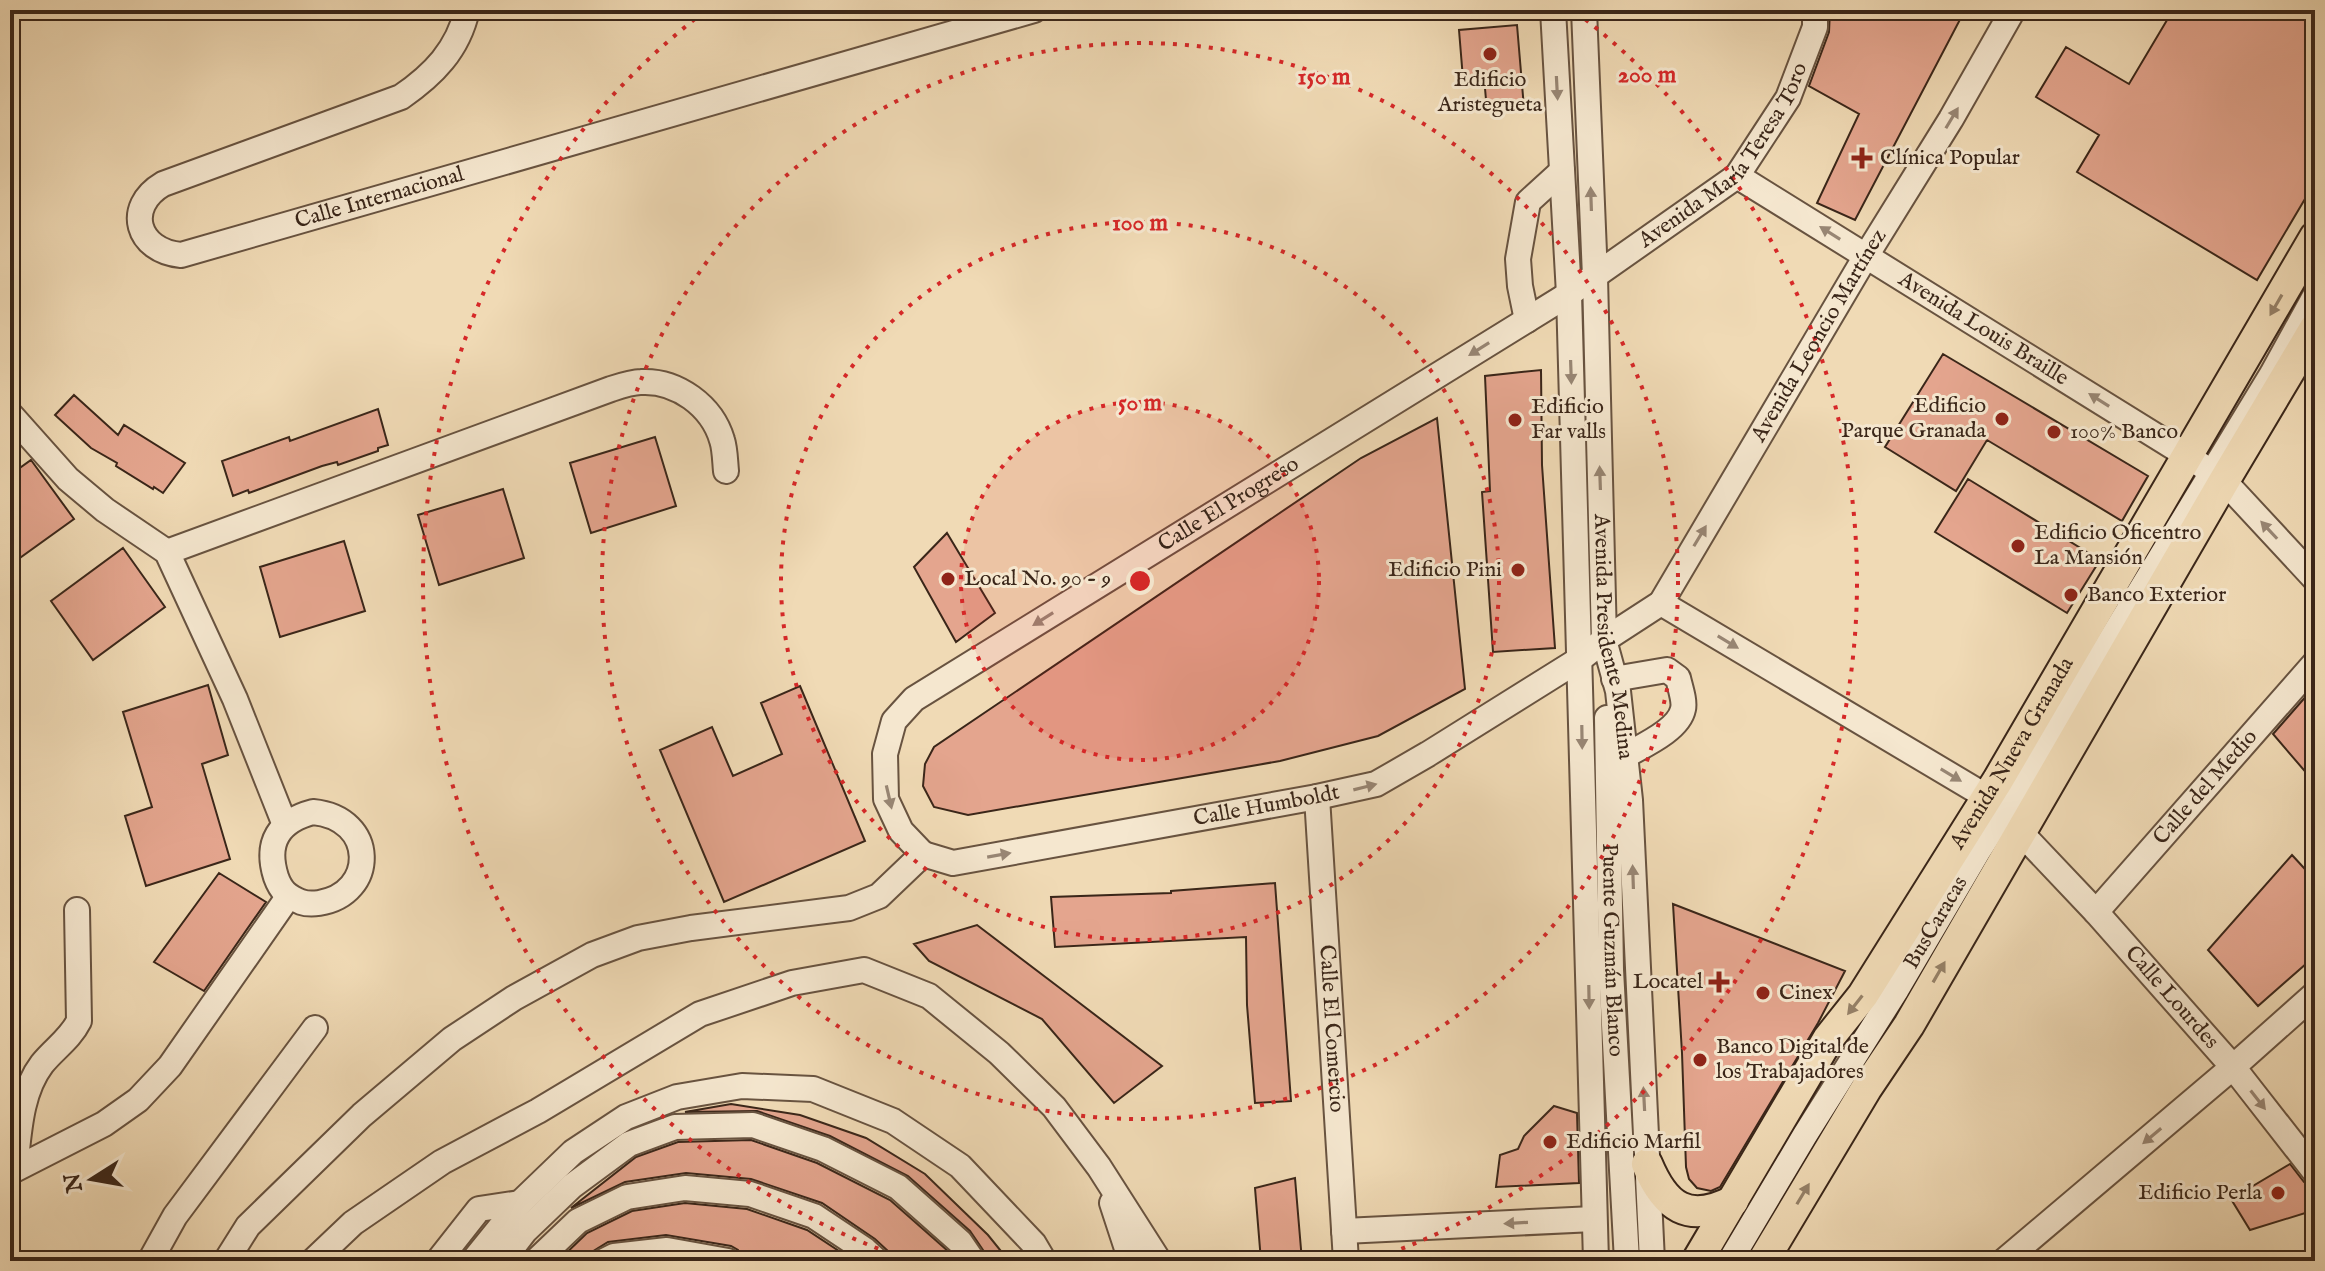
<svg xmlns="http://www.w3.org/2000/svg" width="2325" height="1271" font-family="'IM FELL English',serif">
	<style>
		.building { fill: #e4a58e; stroke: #3a2619; stroke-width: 2 }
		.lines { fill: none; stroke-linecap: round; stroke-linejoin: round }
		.minor-casing { stroke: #685340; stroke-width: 28 }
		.major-casing { stroke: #3a2619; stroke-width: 34 }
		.minor { stroke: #f5e7cf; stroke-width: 24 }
		.major { stroke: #f0dab5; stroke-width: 30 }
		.oneway { fill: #988674 }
		.oneway2 { fill: #958067 }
		.ring { fill: none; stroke: #d62828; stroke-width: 4; stroke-dasharray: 4 8 }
		.poi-dot { fill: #8f2418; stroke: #f5e7cf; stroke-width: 3 }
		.labels { text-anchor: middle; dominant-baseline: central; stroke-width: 6; stroke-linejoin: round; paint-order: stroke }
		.poi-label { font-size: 22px; fill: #3a2619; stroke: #f5e7cf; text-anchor: start }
		.street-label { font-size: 22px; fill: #3a2619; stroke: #f5e7cf }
		.centre { fill: #d62828; stroke: #f5e7cf; stroke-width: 4 }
		.ring-label { font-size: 24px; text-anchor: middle; font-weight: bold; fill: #d62828; stroke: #f5e7cf; stroke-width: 6; stroke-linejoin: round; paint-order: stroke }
	</style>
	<rect width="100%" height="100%" fill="#f0dab5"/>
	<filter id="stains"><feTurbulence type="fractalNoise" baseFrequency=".0025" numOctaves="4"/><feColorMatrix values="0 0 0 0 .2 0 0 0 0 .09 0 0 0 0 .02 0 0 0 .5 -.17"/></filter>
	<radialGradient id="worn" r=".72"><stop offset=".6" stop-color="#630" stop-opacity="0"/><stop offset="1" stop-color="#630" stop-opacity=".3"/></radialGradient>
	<path class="building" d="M1830,10H1965L1855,220L1817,203L1859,114L1809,86L1829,32Z
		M2173,10H2315V182L2257,280L2077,172L2099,135L2036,97L2066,47L2129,84Z
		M1517,25L1524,108L1487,111L1484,77L1463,79L1459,30Z
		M1943,354L2148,476L2122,521L1987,440L1956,491L1885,447Z
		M1541,370L1542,465L1555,648L1493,652L1482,492L1490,491L1485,376Z
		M74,395L118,435L124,425L185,463L163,493L154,487L153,489L116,466L117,463L91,448L55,415Z
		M378,409L388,445L378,448V451L338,465L337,462L322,466L249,493L248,490L233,496L222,461L289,437L290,441Z
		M1437,418L1465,689L1378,736L1280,761L968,815L934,807L923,786L925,764L934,747L1361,458Z
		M655,437L676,506L591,533L570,463Z
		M31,460L74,519L10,565V475Z
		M1968,479L2100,560L2067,613L1935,532Z
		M503,489L524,558L439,585L418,515Z
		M947,533L995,613L956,642L914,567Z
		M344,541L365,611L280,637L260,567Z
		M123,548L165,607L93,660L51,601Z
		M208,685L228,755L202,764L230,859L146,886L125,816L152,807L123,712Z
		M800,686L865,841L724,902L660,750L712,727L733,776L782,754L761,703Z
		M2315,686V783L2273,734Z
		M2292,855L2315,880V956L2258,1006L2208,950Z
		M219,873L266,902L204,991L154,962Z
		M1275,883L1291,1101L1255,1103L1247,1005L1246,937L1055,947L1051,897L1171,893V891Z
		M1673,904L1845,971L1818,1023L1720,1187L1711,1191L1697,1188L1689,1179L1686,1167L1682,1053Z
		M977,925L1073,998L1162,1066L1114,1103L1042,1019L929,961L914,944Z
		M731,1104L800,1115L866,1138L925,1174L988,1235L1009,1261H988L985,1253L970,1231L908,1176L830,1136L757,1111L685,1112Z
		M1554,1106L1577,1113L1579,1183L1496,1187L1500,1155L1518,1149L1524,1136Z
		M751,1140L817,1163L890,1200L949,1252L955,1261H892L888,1251L875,1239L822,1203L751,1179L686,1173L625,1182L571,1208L636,1157L678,1142Z
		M2290,1164L2304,1182L2315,1188V1210L2250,1230L2231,1199Z
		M1295,1178L1302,1261H1261L1255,1188Z
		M685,1203L747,1209L807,1230L854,1261H743L738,1250L731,1246L666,1235L608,1242L592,1252L589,1261H558L587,1233L632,1211Z"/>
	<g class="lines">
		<defs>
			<g id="minor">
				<path id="s1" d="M467,10C458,50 433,75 401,97L163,184C124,207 137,251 181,255L1034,10"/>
				<path d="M1553,10L1569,294L1596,1261"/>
				<path id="s2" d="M1584,10L1595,277L1604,640L1618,691L1630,800L1652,1261"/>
				<path id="s3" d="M1737,176L2188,456L2224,481L2315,579"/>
				<path d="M1527,320L1520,286L1518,259L1528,202L1562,171"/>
				<path d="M10,414L68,479L105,510L167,552L235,699L285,825"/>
				<path d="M167,552L611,389C620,386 632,382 641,382C677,380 712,406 722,440C725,449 725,461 726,471"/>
				<path id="s4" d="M1661,603L1987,797L2096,912L2233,1067L2315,1172"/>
				<path d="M1614,679L1667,670L1678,678C1680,687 1685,701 1683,709C1679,730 1642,746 1625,756"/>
				<path id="s5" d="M1607,718L1611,970L1627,1261"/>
				<path id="s6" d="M1317,797L1346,1261"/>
				<path d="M313,812C377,818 377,894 319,903C312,904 307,904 301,902C287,896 281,891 276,877C265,842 279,821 313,812Z"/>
				<path id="s7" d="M923,854L953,863L1317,797L1376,784L1428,754L1580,659L1604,640L1661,603L1866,256L1951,119L2013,10"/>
				<path id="s8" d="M923,854L901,831L886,799L885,754L894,721L914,699L1569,294L1737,176L1788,98L1815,27V10"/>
				<path id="s9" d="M2096,912L2315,663"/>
				<path d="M15,1169C19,1134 20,1093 42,1064C54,1049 70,1039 79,1021L77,910"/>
				<path d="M10,1172L104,1124L138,1100L170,1066L288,897"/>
				<path d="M1112,1203L1131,1261"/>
				<path d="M1344,1231L1594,1219"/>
				<path d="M150,1261L175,1216L315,1028"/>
				<path d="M226,1261L248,1226L362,1115L452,1039L514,998L592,955L638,938L691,928L849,908L879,896L923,854"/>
				<path d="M313,1261L353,1223L442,1162L538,1111L700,1014L792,983L864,970L929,996L999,1053L1054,1107L1099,1167L1159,1261"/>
				<path d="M438,1261L479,1209L520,1203"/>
				<path d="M473,1261L520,1203L573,1152L626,1117L677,1097L742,1086L813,1089L893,1121L960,1166L1034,1244L1044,1261"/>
				<path d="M502,1261L525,1231L572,1186L629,1144L675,1127L753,1125L823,1149L898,1187L960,1242L973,1261"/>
				<path d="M536,1261L578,1221L627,1197L685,1188L750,1194L814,1216L865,1250L877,1261"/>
				<path d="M604,1261L614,1256L667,1250L728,1261"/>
				<path id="s10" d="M1730,1261L1805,1135L1897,989L1979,850L2039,757L2272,374L2315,296"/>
				<path d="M2004,1261L2233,1067L2315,994"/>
			</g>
			<g id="major">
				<path d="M1647,1164C1665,1207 1688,1224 1733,1201"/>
				<path id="s11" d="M1697,1261L1828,1039L1863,995L1998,780L2315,237"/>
				<path d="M1763,1261L1866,1089L1909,1025L2224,481L2315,328"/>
			</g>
		</defs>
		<use href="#minor" class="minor-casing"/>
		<use href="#major" class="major-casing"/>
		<use href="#minor" class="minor"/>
		<use href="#major" class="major"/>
	</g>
	<defs><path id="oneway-solid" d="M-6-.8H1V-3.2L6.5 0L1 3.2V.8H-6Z" transform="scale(2)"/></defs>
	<g class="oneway">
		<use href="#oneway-solid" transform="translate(1557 88) rotate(87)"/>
		<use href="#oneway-solid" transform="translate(1952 118) rotate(-59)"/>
		<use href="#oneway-solid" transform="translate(1591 199) rotate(-92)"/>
		<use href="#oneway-solid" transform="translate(1830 233) rotate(-148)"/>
		<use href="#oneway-solid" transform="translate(1479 349) rotate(148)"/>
		<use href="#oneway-solid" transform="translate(1571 372) rotate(88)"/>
		<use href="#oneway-solid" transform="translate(2099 400) rotate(-148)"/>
		<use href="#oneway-solid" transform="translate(1600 478) rotate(-92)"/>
		<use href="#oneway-solid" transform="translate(2269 530) rotate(-133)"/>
		<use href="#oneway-solid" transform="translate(1700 536) rotate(-59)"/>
		<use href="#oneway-solid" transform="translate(1043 619) rotate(148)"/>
		<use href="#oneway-solid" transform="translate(1728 642) rotate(31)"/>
		<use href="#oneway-solid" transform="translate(1582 737) rotate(89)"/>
		<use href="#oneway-solid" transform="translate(1951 775) rotate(31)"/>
		<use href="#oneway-solid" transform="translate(1365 787) rotate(-14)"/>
		<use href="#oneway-solid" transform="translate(889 797) rotate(77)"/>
		<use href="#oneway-solid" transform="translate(999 855) rotate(-10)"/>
		<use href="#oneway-solid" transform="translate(1633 877) rotate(-92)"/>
		<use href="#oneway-solid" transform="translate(1589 997) rotate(89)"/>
		<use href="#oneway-solid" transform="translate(1644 1099) rotate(-93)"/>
		<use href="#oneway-solid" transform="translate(2258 1100) rotate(52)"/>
		<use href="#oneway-solid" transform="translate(2152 1136) rotate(140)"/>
		<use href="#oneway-solid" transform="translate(1516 1223) rotate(177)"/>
	</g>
	<g class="oneway2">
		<use href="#oneway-solid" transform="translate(2276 305) rotate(120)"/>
		<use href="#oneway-solid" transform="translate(1939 972) rotate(-60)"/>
		<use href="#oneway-solid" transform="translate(1855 1005) rotate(128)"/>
		<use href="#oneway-solid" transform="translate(1803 1194) rotate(-59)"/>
	</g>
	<circle cx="1140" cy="581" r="179" fill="#d62828" fill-opacity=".12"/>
	<g class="ring">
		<circle cx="1140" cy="581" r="179"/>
		<circle cx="1140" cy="581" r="359"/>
		<circle cx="1140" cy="581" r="538"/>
		<path d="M912 1261A717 717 0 0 1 704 12M1576 12A717 717 0 0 1 1368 1261"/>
	</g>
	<g class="poi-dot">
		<circle cx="1490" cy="54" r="8"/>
		<path d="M1858 146h8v8h8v8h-8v8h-8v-8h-8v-8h8z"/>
		<circle cx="2002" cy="419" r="8"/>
		<circle cx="1515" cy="420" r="8"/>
		<circle cx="2054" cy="432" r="8"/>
		<circle cx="2018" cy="546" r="8"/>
		<circle cx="1518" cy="570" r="8"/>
		<circle cx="948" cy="579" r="8"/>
		<circle cx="2071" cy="595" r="8"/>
		<path d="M1715 970h8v8h8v8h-8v8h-8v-8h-8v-8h8z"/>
		<circle cx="1763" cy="993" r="8"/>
		<circle cx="1700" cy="1060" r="8"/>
		<circle cx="1550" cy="1142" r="8"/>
		<circle cx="2278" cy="1193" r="8"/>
	</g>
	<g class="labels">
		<g class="poi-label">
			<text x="1490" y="80" text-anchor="middle">Edificio<tspan x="1490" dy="25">Aristegueta</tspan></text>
			<text x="1880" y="158">Clínica Popular</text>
			<text x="1986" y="406" text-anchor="end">Edificio<tspan x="1986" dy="25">Parque Granada</tspan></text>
			<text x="1531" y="407">Edificio<tspan x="1531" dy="25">Far valls</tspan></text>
			<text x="2070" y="432">100% Banco</text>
			<text x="2034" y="533">Edificio Oficentro<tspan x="2034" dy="25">La Mansión</tspan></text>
			<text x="1502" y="570" text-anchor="end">Edificio Pini</text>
			<text x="964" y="579">Local No. 90 - 9</text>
			<text x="2087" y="595">Banco Exterior</text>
			<text x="1703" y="982" text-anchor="end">Locatel</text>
			<text x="1779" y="993">Cinex</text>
			<text x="1716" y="1047">Banco Digital de<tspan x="1716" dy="25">los Trabajadores</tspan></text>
			<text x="1566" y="1142">Edificio Marfil</text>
			<text x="2262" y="1193" text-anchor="end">Edificio Perla</text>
		</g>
		<g class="street-label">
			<text stroke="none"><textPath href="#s8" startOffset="1158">Avenida María Teresa Toro</textPath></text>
			<text stroke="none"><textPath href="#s1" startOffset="676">Calle Internacional</textPath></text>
			<text stroke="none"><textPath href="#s3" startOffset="290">Avenida Louis Braille</textPath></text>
			<text stroke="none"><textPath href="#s7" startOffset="1110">Avenida Leoncio Martínez</textPath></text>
			<text stroke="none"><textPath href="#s8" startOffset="546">Calle El Progreso</textPath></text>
			<text stroke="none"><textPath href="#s2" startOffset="628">Avenida Presidente Medina</textPath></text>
			<text stroke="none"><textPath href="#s11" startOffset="598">Avenida Nueva Granada</textPath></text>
			<text stroke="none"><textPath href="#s9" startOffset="166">Calle del Medio</textPath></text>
			<text stroke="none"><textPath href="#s7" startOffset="350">Calle Humboldt</textPath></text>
			<text stroke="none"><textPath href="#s10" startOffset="396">BusCaracas</textPath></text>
			<text stroke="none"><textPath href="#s5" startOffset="232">Puente Guzmán Blanco</textPath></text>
			<text stroke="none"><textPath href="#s4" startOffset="652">Calle Lourdes</textPath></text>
			<text stroke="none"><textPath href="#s6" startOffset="232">Calle El Comercio</textPath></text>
		</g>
	</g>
	<circle cx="1140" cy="581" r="12" class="centre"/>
	<g class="ring-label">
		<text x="1647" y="82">200 m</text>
		<text x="1324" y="84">150 m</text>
		<text x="1140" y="230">100 m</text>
		<text x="1140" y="410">50 m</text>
	</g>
	<rect width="2325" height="1271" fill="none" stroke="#f0dab5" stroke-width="40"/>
	<rect x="12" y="12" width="2301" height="1247" fill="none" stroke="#3a2619" stroke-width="4"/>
	<rect x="20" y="20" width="2285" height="1231" fill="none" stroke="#3a2619" stroke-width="2"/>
	<g transform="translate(92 1179) rotate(259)" stroke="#f5e7cf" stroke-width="6" paint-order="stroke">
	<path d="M0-6L14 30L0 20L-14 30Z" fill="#3a2619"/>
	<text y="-12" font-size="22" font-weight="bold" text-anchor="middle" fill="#3a2619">N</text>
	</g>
	<rect width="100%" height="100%" filter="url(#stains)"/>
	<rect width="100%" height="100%" fill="url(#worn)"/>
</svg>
